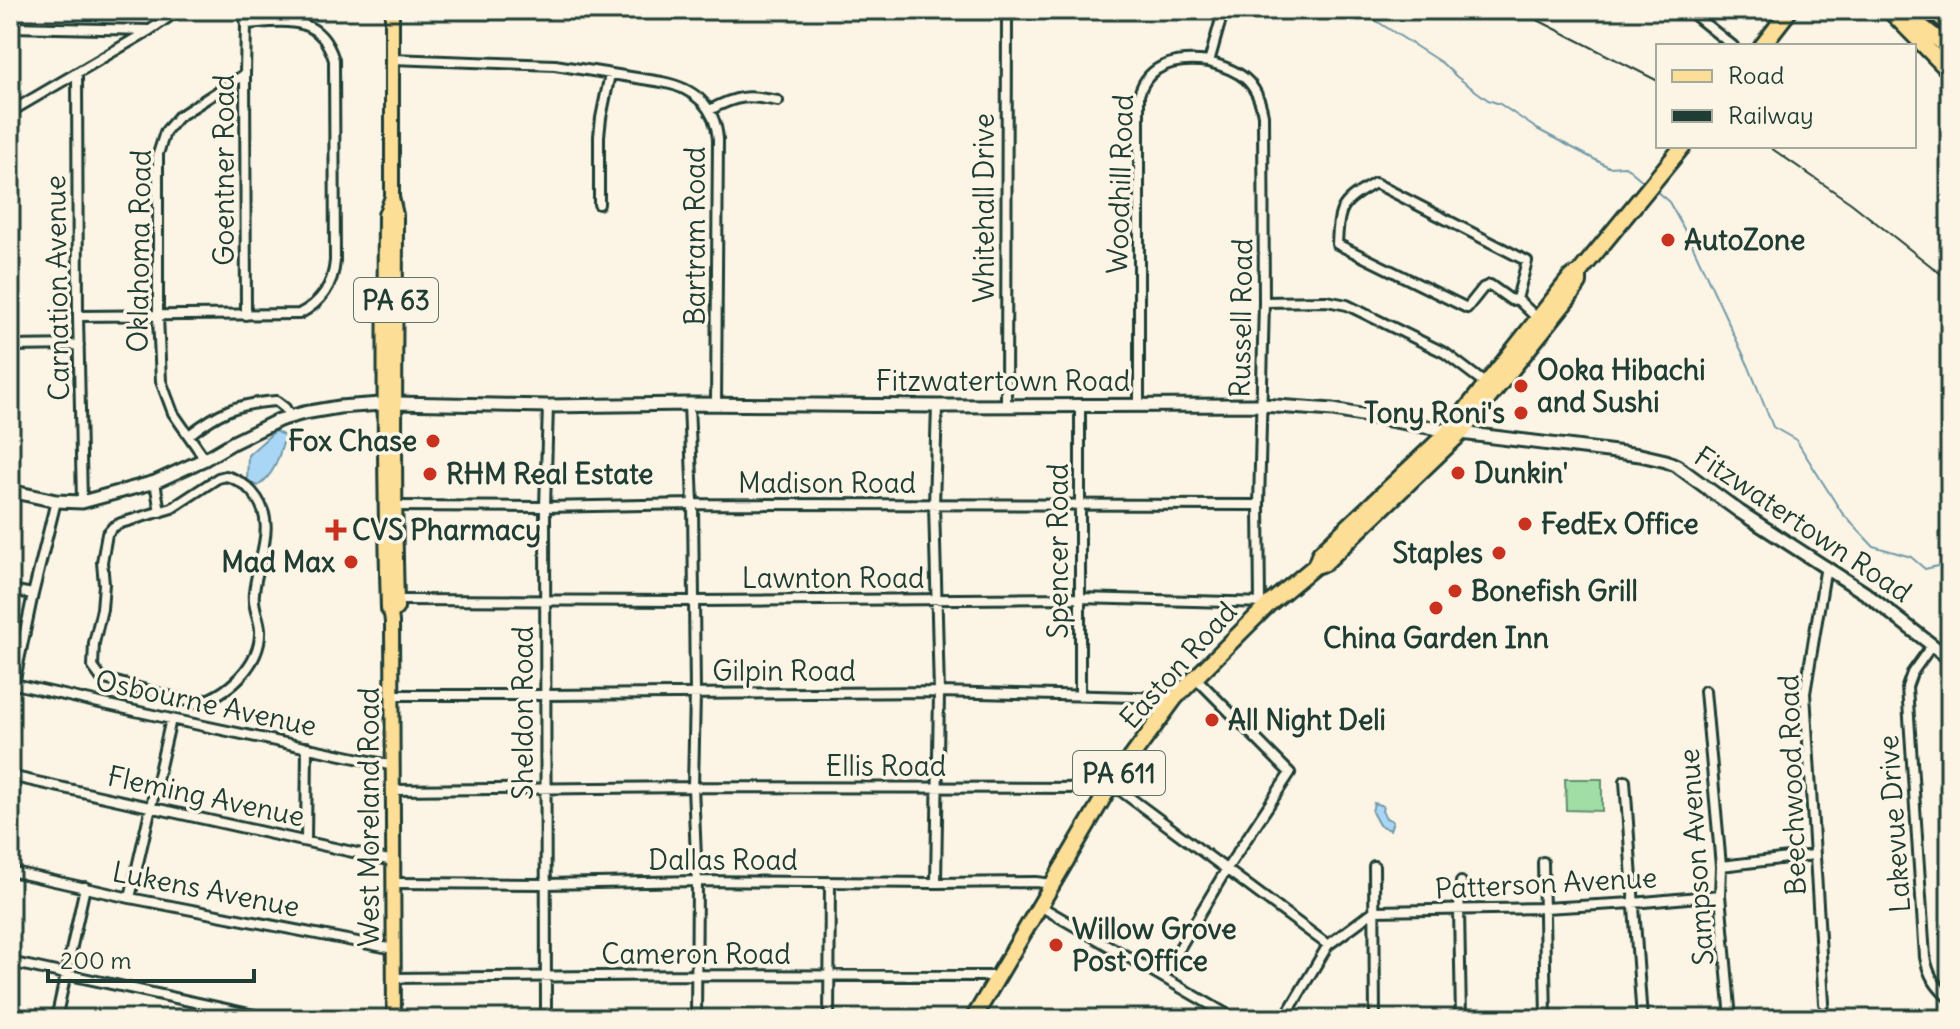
<svg xmlns="http://www.w3.org/2000/svg" width="1960" height="1029" font-family="Delius,sans-serif">
	<style>
		.green { fill: #a0dea5; stroke: #608e6c; stroke-width: 2 }
		.water { fill: #aad6f6; stroke: #7299a8; stroke-width: 2 }
		.lines { fill: none; stroke-linecap: round; stroke-linejoin: round }
		.stream { stroke: #7299a8; stroke-width: 2 }
		.street-casing { stroke: #1f3d34; stroke-width: 14 }
		.secondary-casing { stroke: #1f3d34; stroke-width: 17 }
		.primary-casing { stroke: #1f3d34; stroke-width: 18 }
		.highway-casing { stroke: #1f3d34; stroke-width: 20 }
		.street { stroke: #fcf5e5; stroke-width: 8 }
		.secondary { stroke: #fcf5e5; stroke-width: 11 }
		.primary { stroke: #fcde96; stroke-width: 12 }
		.highway { stroke: #fcde96; stroke-width: 14 }
		.rail { stroke: #1f3d34; stroke-width: 2 }
		.poi-dot { fill: #c8321e; stroke: #fcf5e5; stroke-width: 3 }
		.labels { text-anchor: middle; dominant-baseline: central; stroke-width: 7; stroke-linejoin: round; paint-order: stroke }
		.shield { fill: #fcf5e5; stroke: #617469; stroke-width: 2 }
		.shield-label { font-size: 26px; font-weight: bold; fill: #1f3d34 }
		.street-label { font-size: 28px; fill: #1f3d34; stroke: #fcf5e5 }
		.poi-label { font-size: 28px; font-weight: bold; fill: #1f3d34; stroke: #fcf5e5; text-anchor: start }
	</style>
	<rect width="100%" height="100%" fill="#fcf5e5"/>
	<filter id="ink" filterUnits="userSpaceOnUse"><feTurbulence type="fractalNoise" baseFrequency=".0125" numOctaves="2"/><feDisplacementMap in="SourceGraphic" scale="16" xChannelSelector="R" yChannelSelector="G"/><feConvolveMatrix kernelMatrix="1 2 1 2 8 2 1 2 1" color-interpolation-filters="sRGB"/></filter>
	<g filter="url(#ink)">
		<path class="green" d="M1565,779H1602V811L1566,810Z"/>
		<path class="water" d="M275,431L285,436C279,456 276,473 258,486L247,482L248,455Z
			M1374,803L1383,806L1382,811L1386,818L1393,821L1390,830L1379,825L1372,812Z"/>
		<g class="lines">
			<path class="stream" d="M1365,10L1378,22L1442,63L1457,77L1488,100L1500,104L1537,129L1609,167L1625,166L1644,182
				M1656,191L1669,202L1689,238L1749,367L1773,427L1796,440L1842,513L1873,546L1911,557L1925,569L1950,563"/>
			<defs>
				<path id="street" d="M1688,10L1733,46
					M10,27L149,30
					M392,59L555,65L662,82C693,88 715,105 718,139L716,404
					M1209,62C1241,71 1257,81 1263,115L1264,302L1259,505L1260,603
					M77,73L78,316L82,502
					M710,110C737,95 749,95 778,101
					M10,112L150,30L179,10
					M599,204V136L601,118L610,74
					M1517,299L1527,261L1375,183C1341,203 1339,205 1337,244L1467,308L1483,288L1490,285L1511,300L1517,299L1538,319
					M1264,302L1327,301L1347,305L1445,353L1486,384
					M246,315L245,74L246,24
					M78,316L299,314C321,303 333,286 335,261L334,60C320,14 286,21 246,24L243,10
					M10,346L79,345
					M689,404L693,504L695,693L693,787L697,881L696,1019
					M1139,405V95C1148,62 1180,58 1209,62L1221,19
					M1006,406L1007,10
					M1080,406V695
					M189,435C220,411 236,404 276,401L285,408L290,417
					M205,459L173,413L161,381L158,317V154L165,132L178,117L245,74
					M226,476C237,479 245,484 252,492C280,523 257,558 254,593C252,605 259,617 260,629C262,664 226,697 195,703L101,678L93,667L94,643L102,609L104,584L102,562L107,534L113,527L121,523L172,508L218,478Z
					M155,482L160,512
					M395,506L545,507L693,504L1259,505
					M10,590L33,594
					M397,600L694,601L1079,598L1268,603
					M1932,645L1912,673L1907,687L1925,957C1928,975 1936,987 1950,999
					M10,683L171,719L394,766
					M14,684L33,594L56,501
					M1705,691L1721,866L1720,895L1731,1019
					M392,695H545L939,692L1175,698
					M10,776L393,861
					M1625,781L1642,1019
					M393,790L693,787L1109,788L1121,791L1328,945
					M306,841L307,747
					M1543,862L1546,1019
					M1374,866L1375,1019
					M1721,866L1814,855
					M10,871L130,898L394,949
					M1461,882L1459,910L1461,1019
					M393,883L546,884L697,881L936,883L1036,882L1052,884
					M936,883L939,692L934,505L937,406
					M130,898L171,719
					M1040,906L1235,1019
					M10,962L272,1019
					M1163,976L1226,870L1290,773L1195,677
					M394,978L696,975L997,976
					M1824,1003L1805,693L1826,566
					M56,1019L85,887
					M546,1019L545,507L548,406
					M829,1019L830,883
					M1284,1019L1328,945L1374,911L1544,908L1633,903L1720,895"/>
				<path id="secondary" d="M10,491L56,501L82,502L155,482L205,459L234,442L279,420L304,413L339,407L395,403L548,406L689,404L937,406L1262,405L1333,410L1461,433L1640,455L1666,461L1677,466L1740,512L1865,593L1950,659"/>
				<path id="primary" d="M392,197L385,215C384,346 384,478 388,609L391,614L392,622L394,1019
					M391,614L397,608V600C393,472 396,344 396,215L392,197V10"/>
				<path id="highway" d="M1889,10L1950,72
					M1901,10L1950,49
					M1932,10L1950,25
					M1762,46L1790,10
					M1315,566L1320,553L1449,431L1570,278L1579,273L1683,146
					M973,1019L1109,788L1175,698L1269,604L1315,566L1325,563L1461,433L1568,299L1579,283V273"/>
			</defs>
			<use href="#street" class="street-casing"/>
			<use href="#secondary" class="secondary-casing"/>
			<use href="#primary" class="primary-casing"/>
			<use href="#highway" class="highway-casing"/>
			<use href="#street" class="street"/>
			<use href="#secondary" class="secondary"/>
			<use href="#primary" class="primary"/>
			<use href="#highway" class="highway"/>
			<path class="rail" d="M1518,10L1658,81
				M1768,146L1851,203L1950,281"/>
		</g>
	</g>
	<g class="poi-dot">
		<circle cx="1668" cy="240" r="8"/>
		<circle cx="1521" cy="386" r="8"/>
		<circle cx="1521" cy="413" r="8"/>
		<circle cx="433" cy="441" r="8"/>
		<circle cx="1458" cy="473" r="8"/>
		<circle cx="430" cy="474" r="8"/>
		<circle cx="1525" cy="524" r="8"/>
		<path d="M332 518h8v8h8v8h-8v8h-8v-8h-8v-8h8z"/>
		<circle cx="1499" cy="553" r="8"/>
		<circle cx="351" cy="562" r="8"/>
		<circle cx="1455" cy="591" r="8"/>
		<circle cx="1436" cy="608" r="8"/>
		<circle cx="1212" cy="720" r="8"/>
		<circle cx="1056" cy="945" r="8"/>
	</g>
	<g class="labels">
		<g class="shield">
			<rect x="354" y="278" width="84" height="44" rx="6"/>
			<rect x="1073" y="751" width="92" height="44" rx="6"/>
		</g>
		<g class="shield-label">
			<text x="396" y="300">PA 63</text>
			<text x="1119" y="773">PA 611</text>
		</g>
		<g class="street-label">
			<text transform="translate(224 170) rotate(-90)">Goentner Road</text>
			<text transform="translate(1120 184) rotate(-88)">Woodhill Road</text>
			<text transform="translate(984 208) rotate(-90)">Whitehall Drive</text>
			<text transform="translate(695 236) rotate(-90)">Bartram Road</text>
			<text transform="translate(139 251) rotate(-89)">Oklahoma Road</text>
			<text transform="translate(57 288) rotate(-91)">Carnation Avenue</text>
			<text transform="translate(1241 318) rotate(-89)">Russell Road</text>
			<text x="1003" y="381">Fitzwatertown Road</text>
			<text x="827" y="483">Madison Road</text>
			<text transform="translate(1803 524) rotate(34)">Fitzwatertown Road</text>
			<text transform="translate(1058 551) rotate(-90)">Spencer Road</text>
			<text x="833" y="578">Lawnton Road</text>
			<text transform="translate(1178 665) rotate(-48)">Easton Road</text>
			<text x="784" y="671">Gilpin Road</text>
			<text transform="translate(206 703) rotate(12)">Osbourne Avenue</text>
			<text transform="translate(523 713) rotate(-90)">Sheldon Road</text>
			<text x="886" y="766">Ellis Road</text>
			<text transform="translate(1792 785) rotate(-92)">Beechwood Road</text>
			<text transform="translate(206 796) rotate(12)">Fleming Avenue</text>
			<text transform="translate(369 817) rotate(-90)">West Moreland Road</text>
			<text transform="translate(1894 824) rotate(-94)">Lakevue Drive</text>
			<text transform="translate(1696 857) rotate(-94)">Sampson Avenue</text>
			<text x="723" y="860">Dallas Road</text>
			<text transform="translate(1546 883) rotate(-3)">Patterson Avenue</text>
			<text transform="translate(206 889) rotate(11)">Lukens Avenue</text>
			<text x="696" y="954">Cameron Road</text>
		</g>
		<g class="poi-label">
			<text x="1684" y="240">AutoZone</text>
			<text x="1537" y="370">Ooka Hibachi<tspan x="1537" dy="32">and Sushi</tspan></text>
			<text x="1505" y="413" text-anchor="end">Tony Roni's</text>
			<text x="417" y="441" text-anchor="end">Fox Chase</text>
			<text x="1474" y="473">Dunkin'</text>
			<text x="446" y="474">RHM Real Estate</text>
			<text x="1541" y="524">FedEx Office</text>
			<text x="352" y="530">CVS Pharmacy</text>
			<text x="1483" y="553" text-anchor="end">Staples</text>
			<text x="335" y="562" text-anchor="end">Mad Max</text>
			<text x="1471" y="591">Bonefish Grill</text>
			<text x="1436" y="638" text-anchor="middle">China Garden Inn</text>
			<text x="1228" y="720">All Night Deli</text>
			<text x="1072" y="929">Willow Grove<tspan x="1072" dy="32">Post Office</tspan></text>
		</g>
	</g>
	<rect width="1960" height="1029" fill="none" stroke="#fcf5e5" stroke-width="40"/>
	<rect x="20" y="20" width="1920" height="989" fill="none" stroke="#1f3d34" stroke-width="3" filter="url(#ink)"/>
	<rect x="1656" y="44" width="260" height="104" fill="#fcf5e5" stroke="#a4ab9e" stroke-width="2"/>
	<rect x="1672" y="70" width="40" height="12" fill="#fcde96" stroke="#a4ab9e" stroke-width="2"/>
	<text x="1728" y="84" font-size="24" fill="#1f3d34">Road</text>
	<rect x="1672" y="110" width="40" height="12" fill="#1f3d34" stroke="#a4ab9e" stroke-width="2"/>
	<text x="1728" y="124" font-size="24" fill="#1f3d34">Railway</text>
	<path d="M48 969v12h206v-12" fill="none" stroke="#1f3d34" stroke-width="4"/>
	<text x="60" y="969" font-size="24" fill="#1f3d34" stroke="#fcf5e5" stroke-width="6" paint-order="stroke">200 m</text>
</svg>
